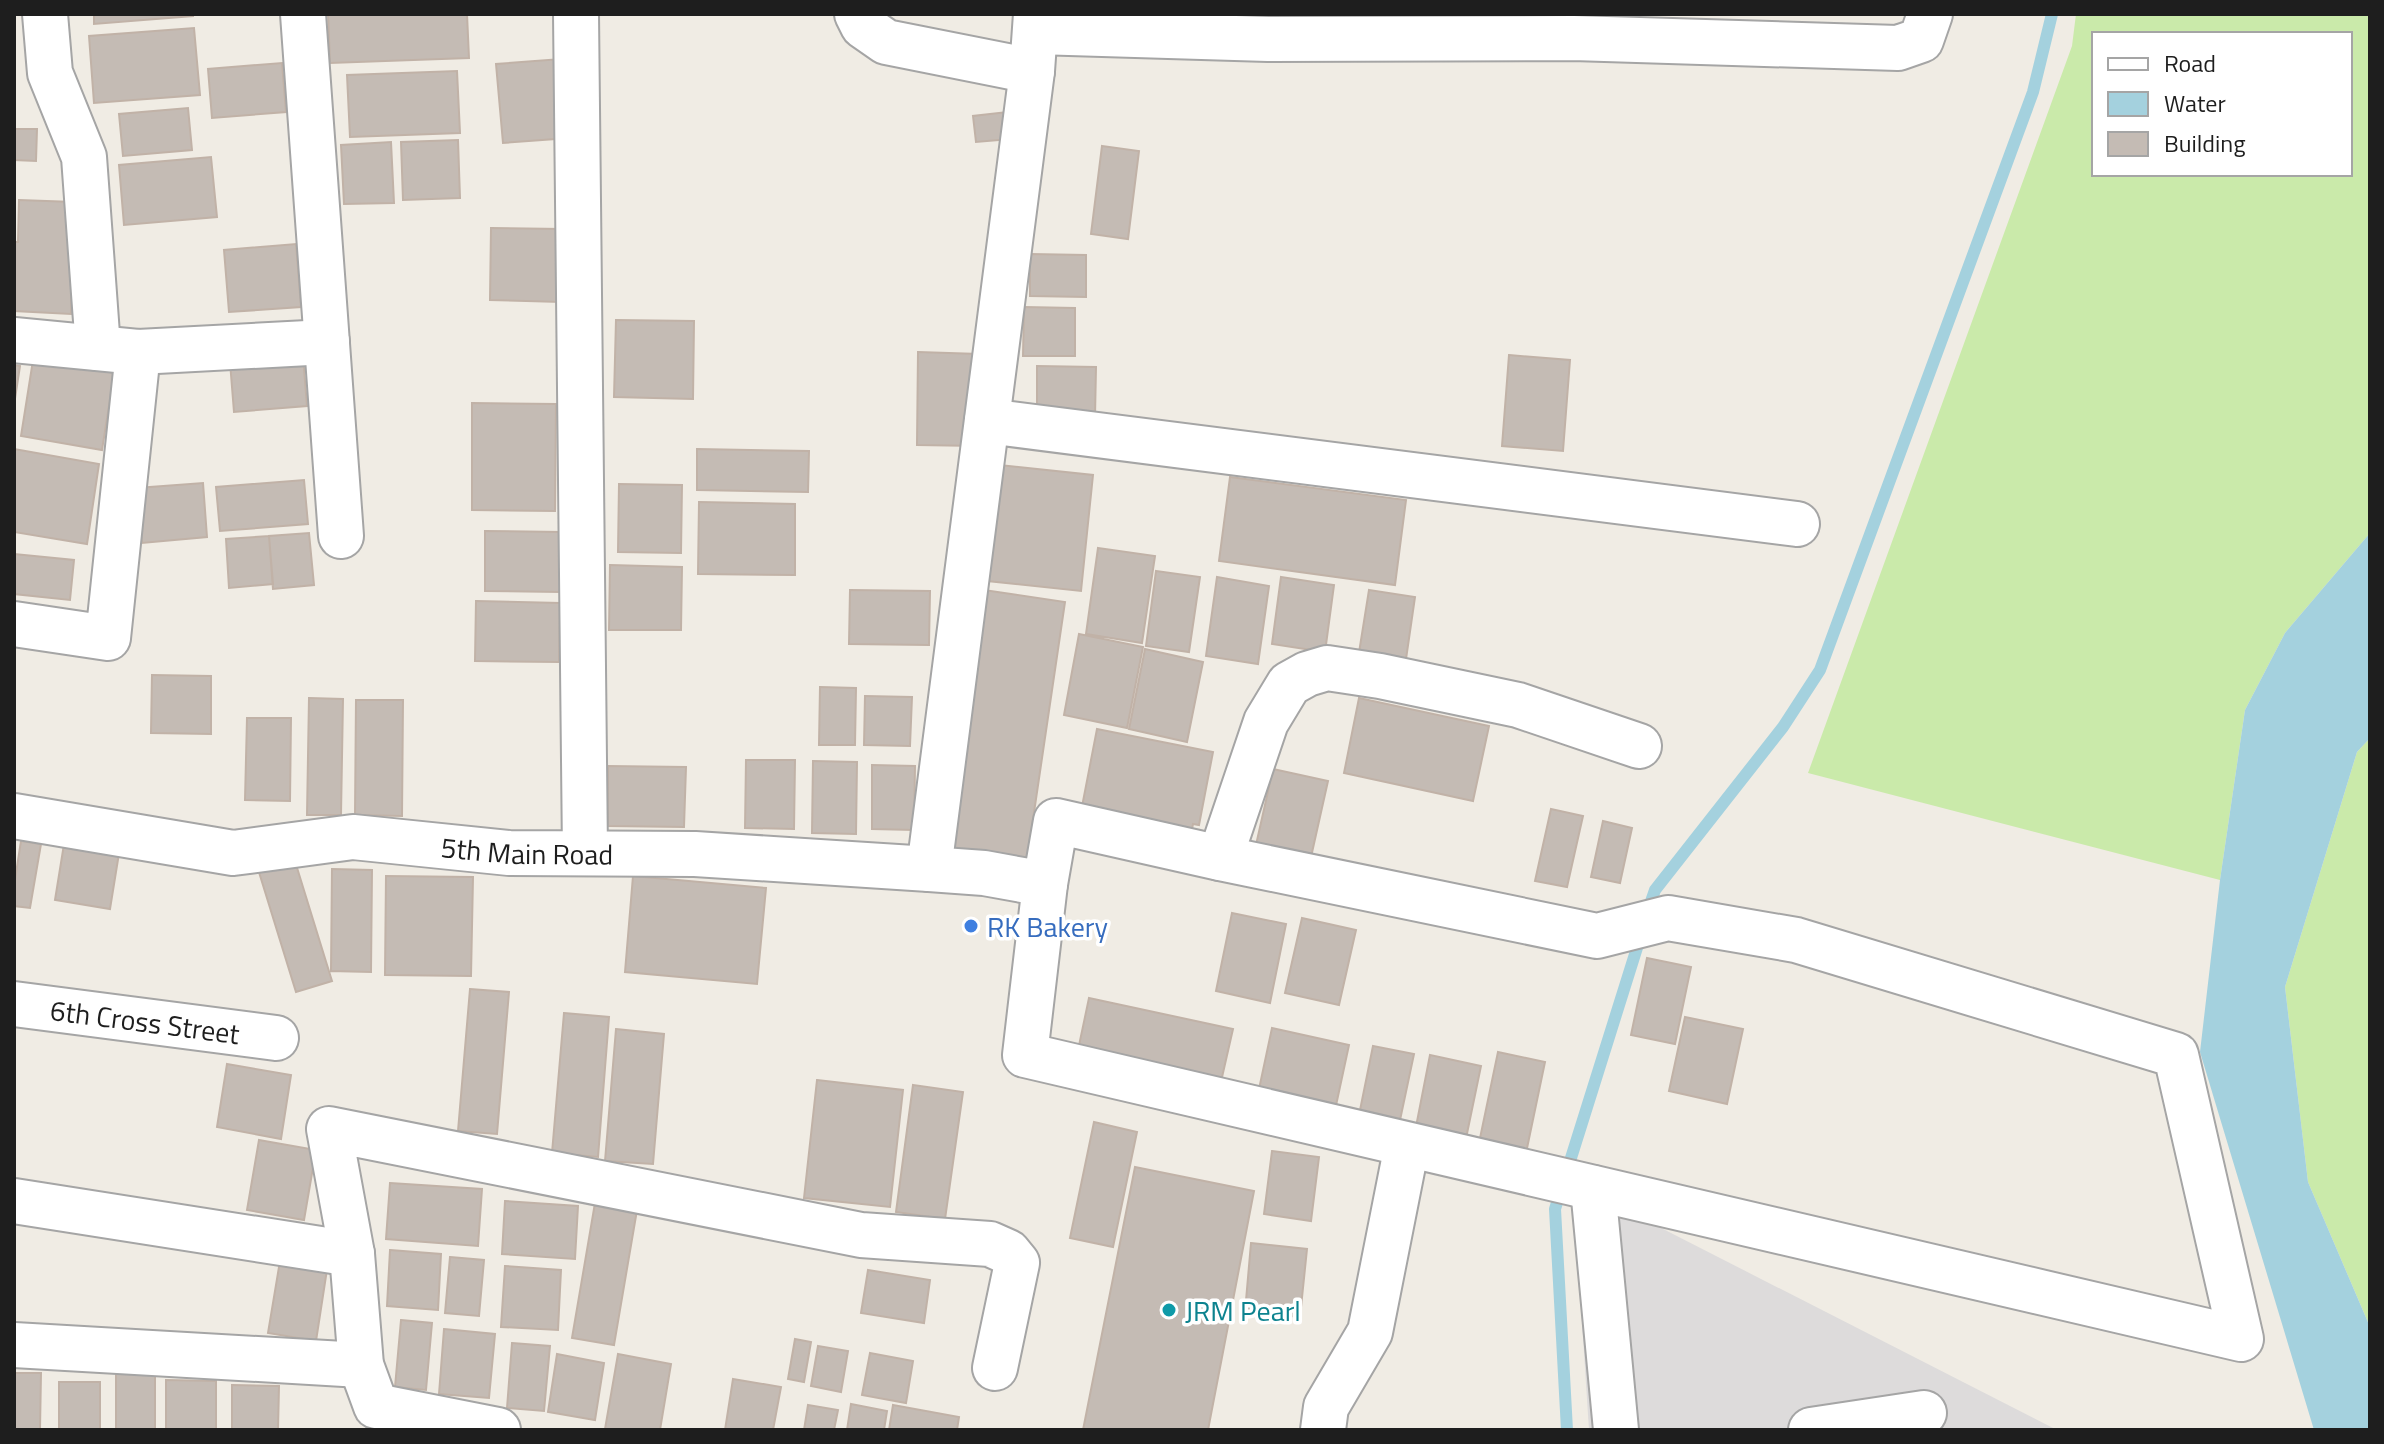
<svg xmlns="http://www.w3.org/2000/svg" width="2384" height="1444" font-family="'Titillium Web',sans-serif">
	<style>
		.residential { fill: #dddbdb }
		.grass { fill: #caeaaa; fill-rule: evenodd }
		.water { fill: #a4d1de }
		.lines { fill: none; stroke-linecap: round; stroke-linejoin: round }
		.stream { stroke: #a4d1de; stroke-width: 12 }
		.building { fill: #c4bbb4; stroke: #c1b2a7; stroke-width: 2 }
		.minor-casing { stroke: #a5a5a5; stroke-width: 48 }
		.minor { stroke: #fff; stroke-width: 44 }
		.shop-dot { fill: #3f7fe0; stroke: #fff; stroke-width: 3 }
		.culture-dot { fill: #0f9aa8; stroke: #fff; stroke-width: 3 }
		.labels { text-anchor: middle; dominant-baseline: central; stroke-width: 7; stroke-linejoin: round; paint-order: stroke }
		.street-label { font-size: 28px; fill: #1e1e1e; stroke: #fff }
		.shop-label { font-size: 28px; fill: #366cbe; stroke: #fff; text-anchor: start }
		.culture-label { font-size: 28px; fill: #0d838f; stroke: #fff; text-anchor: start }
	</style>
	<rect width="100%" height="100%" fill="#f0ece4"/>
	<path class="residential" d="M1573,1183L2057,1430H1589Z"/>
	<path class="grass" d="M2076,14H2370V533L2285,633L2245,710L2220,880L1808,773L2072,46ZM2094,34H2350V174H2094Z
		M2370,738V1327L2308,1182L2285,987L2357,752Z"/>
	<path class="water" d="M2370,533V738L2357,752L2285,987L2308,1182L2370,1327V1430H2314L2200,1052L2220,880L2245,710L2285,633Z"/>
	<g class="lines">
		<path class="stream" d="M1647,913L1655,890L1783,727L1820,670L2033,92L2052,14
			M1567,1430L1555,1209L1641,935"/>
	</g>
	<path class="building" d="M94,14H193V16L94,24Z
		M328,14H467L469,58L330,63Z
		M1211,14H1273V17L1211,15Z
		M1501,14H1579V27H1501Z
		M194,28L200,95L94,103L89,36Z
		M561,59L569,138L503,143L496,64Z
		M282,63L286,112L212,118L208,69Z
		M457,71L460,133L350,137L347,75Z
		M188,108L192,150L123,156L119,114Z
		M1007,112L1010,139L976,142L973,116Z
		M14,129H37L36,161L14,160Z
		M458,140L460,198L403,200L401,142Z
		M391,142L394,203L344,204L341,145Z
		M1102,146L1139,151L1128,239L1091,234Z
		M211,157L217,217L124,225L119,165Z
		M19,200L73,202L71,314L14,311V242H18Z
		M491,228L562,229L561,302L490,300Z
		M296,244L301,307L229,312L224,250Z
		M1030,254L1086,255V297L1030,296Z
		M1024,307L1075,308V356H1023Z
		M616,320L694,321L693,399L614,397Z
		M918,352L979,354L978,446L917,445Z
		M34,354L115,368L102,450L21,436Z
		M1509,355L1570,360L1563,451L1502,446Z
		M303,356L307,406L234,412L230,362Z
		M14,365L20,366L14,405Z
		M1037,366L1096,367L1095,417L1037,416Z
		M472,403L556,404L555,511L472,510Z
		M14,449L99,464L87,544L14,532Z
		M697,449L809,451L808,492L697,490Z
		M990,464L1093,475L1081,591L978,580Z
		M1230,477L1406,500L1395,585L1219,561Z
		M304,480L308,524L220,531L216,487Z
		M203,483L207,537L142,543L137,488Z
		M619,484L682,485L681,553L618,552Z
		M699,502L795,504V575L698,574Z
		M485,531L561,532L560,592L485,591Z
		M309,533L314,585L273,589L269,536Z
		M269,536L273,584L229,588L226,539Z
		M1098,548L1155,556L1142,643L1086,634Z
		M14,554L74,560L70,600L14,594Z
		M610,565L682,567L681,630H609Z
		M1156,571L1200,577L1189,652L1146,646Z
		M1217,577L1269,586L1258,664L1206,656Z
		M1281,577L1334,585L1325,652L1272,644Z
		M977,589L1065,602L1027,860L939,847Z
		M850,590L930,591L929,645L849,644Z
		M1369,590L1415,597L1405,666L1358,659Z
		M476,601L560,603L559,662L475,661Z
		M1079,634L1143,647L1127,728L1064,715Z
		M1145,649L1203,662L1187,742L1129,729Z
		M152,675L211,676V734L151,733Z
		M820,687L856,688L855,745H819Z
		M865,696L912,697L910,746L864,745Z
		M309,698L343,699L341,815H307Z
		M1359,698L1489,726L1473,801L1344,773Z
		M356,700H403L402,816L355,815Z
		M247,718H291L290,801L245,800Z
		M1097,729L1213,752L1199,825L1193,824L1190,839L1080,817Z
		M746,760H795L794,829L745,828Z
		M813,761L857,762L856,834L812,833Z
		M872,765L915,766L914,830L872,829Z
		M608,766L686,767L684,827L608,826Z
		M1273,769L1328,781L1311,857L1256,845Z
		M1551,809L1583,816L1567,887L1535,881Z
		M1603,821L1632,828L1620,883L1591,877Z
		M65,838L120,847L110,909L55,900Z
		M21,841L41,844L30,908L14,906V886Z
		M294,858L332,981L296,992L258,869Z
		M332,869L372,870L371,972L331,971Z
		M386,876L473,877L471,976L385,975Z
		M633,876L766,888L757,984L625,972Z
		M1232,913L1286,924L1270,1003L1216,991Z
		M1302,918L1356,930L1339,1005L1285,993Z
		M1647,958L1691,967L1675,1044L1631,1035Z
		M470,989L509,992L497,1134L458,1131Z
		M1089,998L1233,1029L1220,1086L1077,1055Z
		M564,1013L609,1017L598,1157L552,1153Z
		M1685,1017L1743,1029L1727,1104L1669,1091Z
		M1272,1028L1349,1045L1332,1124L1255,1108Z
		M616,1029L664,1034L653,1164L605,1161Z
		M1373,1046L1414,1054L1396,1139L1356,1130Z
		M1498,1052L1545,1062L1526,1153L1479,1143Z
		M1430,1055L1481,1066L1464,1148L1414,1137Z
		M227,1064L291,1075L281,1139L217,1127Z
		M817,1080L903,1090L890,1207L804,1198Z
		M913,1085L963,1092L945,1219L896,1212Z
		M1094,1122L1137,1132L1113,1247L1070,1238Z
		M259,1140L316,1150L304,1220L247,1210Z
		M1272,1151L1319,1157L1311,1221L1264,1214Z
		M1135,1167L1254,1191L1208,1430H1083Z
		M390,1183L482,1189L478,1246L386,1239Z
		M505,1201L578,1206L575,1259L502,1254Z
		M595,1203L637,1210L614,1345L572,1338Z
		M1251,1243L1307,1249L1300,1317L1245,1312Z
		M390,1250L441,1254L438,1310L387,1306Z
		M281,1255L328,1263L316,1341L268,1333Z
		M450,1257L484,1260L479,1316L445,1313Z
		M505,1266L561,1270L558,1330L501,1327Z
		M868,1270L930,1280L924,1323L861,1313Z
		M401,1320L432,1323L426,1390L395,1387Z
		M444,1329L495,1334L489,1398L439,1394Z
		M795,1339L811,1342L804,1382L788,1379Z
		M512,1343L550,1346L544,1411L507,1408Z
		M818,1346L848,1351L841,1392L811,1386Z
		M870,1353L913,1361L906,1403L862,1395Z
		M557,1354L604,1363L595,1420L548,1412Z
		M618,1354L671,1364L660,1430L605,1429Z
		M116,1372L155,1373V1430H116Z
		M14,1373H41L40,1430H14Z
		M733,1379L781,1387L773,1430H725Z
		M166,1380L216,1381V1430H166Z
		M59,1382H100V1430H59Z
		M232,1385L279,1386L278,1430H232Z
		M851,1404L887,1411L884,1430H847Z
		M808,1405L838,1410L834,1430H804Z
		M893,1405L959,1417L957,1430H889Z"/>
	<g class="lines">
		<defs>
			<g id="minor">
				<path d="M45,14L50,73L84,157L98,348"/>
				<path d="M303,14L341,536"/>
				<path d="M576,14L585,853"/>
				<path d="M857,14L863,26L886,42L1032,71"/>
				<path d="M1036,32L1268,39L1573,38L1898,48L1921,40L1930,14"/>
				<path d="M14,340L138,352L327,342"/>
				<path d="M987,421L1797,524"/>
				<path d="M14,624L108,638L138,352"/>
				<path id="s1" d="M14,816L233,853L353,837L509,853L695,854L929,869L984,873L1045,884"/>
				<path d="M1056,821L1220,858L1597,936L1668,918L1796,940L2176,1055L2241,1339L1025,1055L1045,884Z"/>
				<path d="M1220,858L1266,722L1289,684L1307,674L1327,668L1380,676L1518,705L1639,746"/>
				<path d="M929,869L1032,71L1036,14"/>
				<path id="s2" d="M14,1004L276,1038"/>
				<path d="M1593,1188L1616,1430"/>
				<path d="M14,1201L352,1254"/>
				<path d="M14,1345L361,1365"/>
				<path d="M498,1430L376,1406L361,1365L352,1254L329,1129L861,1235L990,1244L1008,1252L1017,1263L995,1368"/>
				<path d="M1323,1430L1326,1407L1370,1332L1407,1145"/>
				<path d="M1811,1430L1924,1413"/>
			</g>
		</defs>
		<use href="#minor" class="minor-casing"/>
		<use href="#minor" class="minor"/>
	</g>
	<circle class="shop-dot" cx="971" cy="926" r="8"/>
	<circle class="culture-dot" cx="1169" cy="1310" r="8"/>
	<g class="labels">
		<g class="street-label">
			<text stroke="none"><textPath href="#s1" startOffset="518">5th Main Road</textPath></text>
			<text stroke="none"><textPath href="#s2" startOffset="132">6th Cross Street</textPath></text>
		</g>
		<g class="shop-label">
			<text x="987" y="926">RK Bakery</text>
		</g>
		<g class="culture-label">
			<text x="1185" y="1310">JRM Pearl</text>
		</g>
	</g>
	<rect width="2384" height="1444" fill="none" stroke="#1e1e1e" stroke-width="32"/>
	<rect x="2092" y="32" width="260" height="144" fill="#ffffff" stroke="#a5a5a5" stroke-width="2"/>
	<rect x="2108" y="58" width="40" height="12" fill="#ffffff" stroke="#a5a5a5" stroke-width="2"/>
	<text x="2164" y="72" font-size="24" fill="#1e1e1e">Road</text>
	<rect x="2108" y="92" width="40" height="24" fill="#a4d1de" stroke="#a5a5a5" stroke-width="2"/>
	<text x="2164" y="112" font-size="24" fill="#1e1e1e">Water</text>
	<rect x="2108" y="132" width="40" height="24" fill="#c4bbb4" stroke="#a5a5a5" stroke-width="2"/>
	<text x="2164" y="152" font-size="24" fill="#1e1e1e">Building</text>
</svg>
